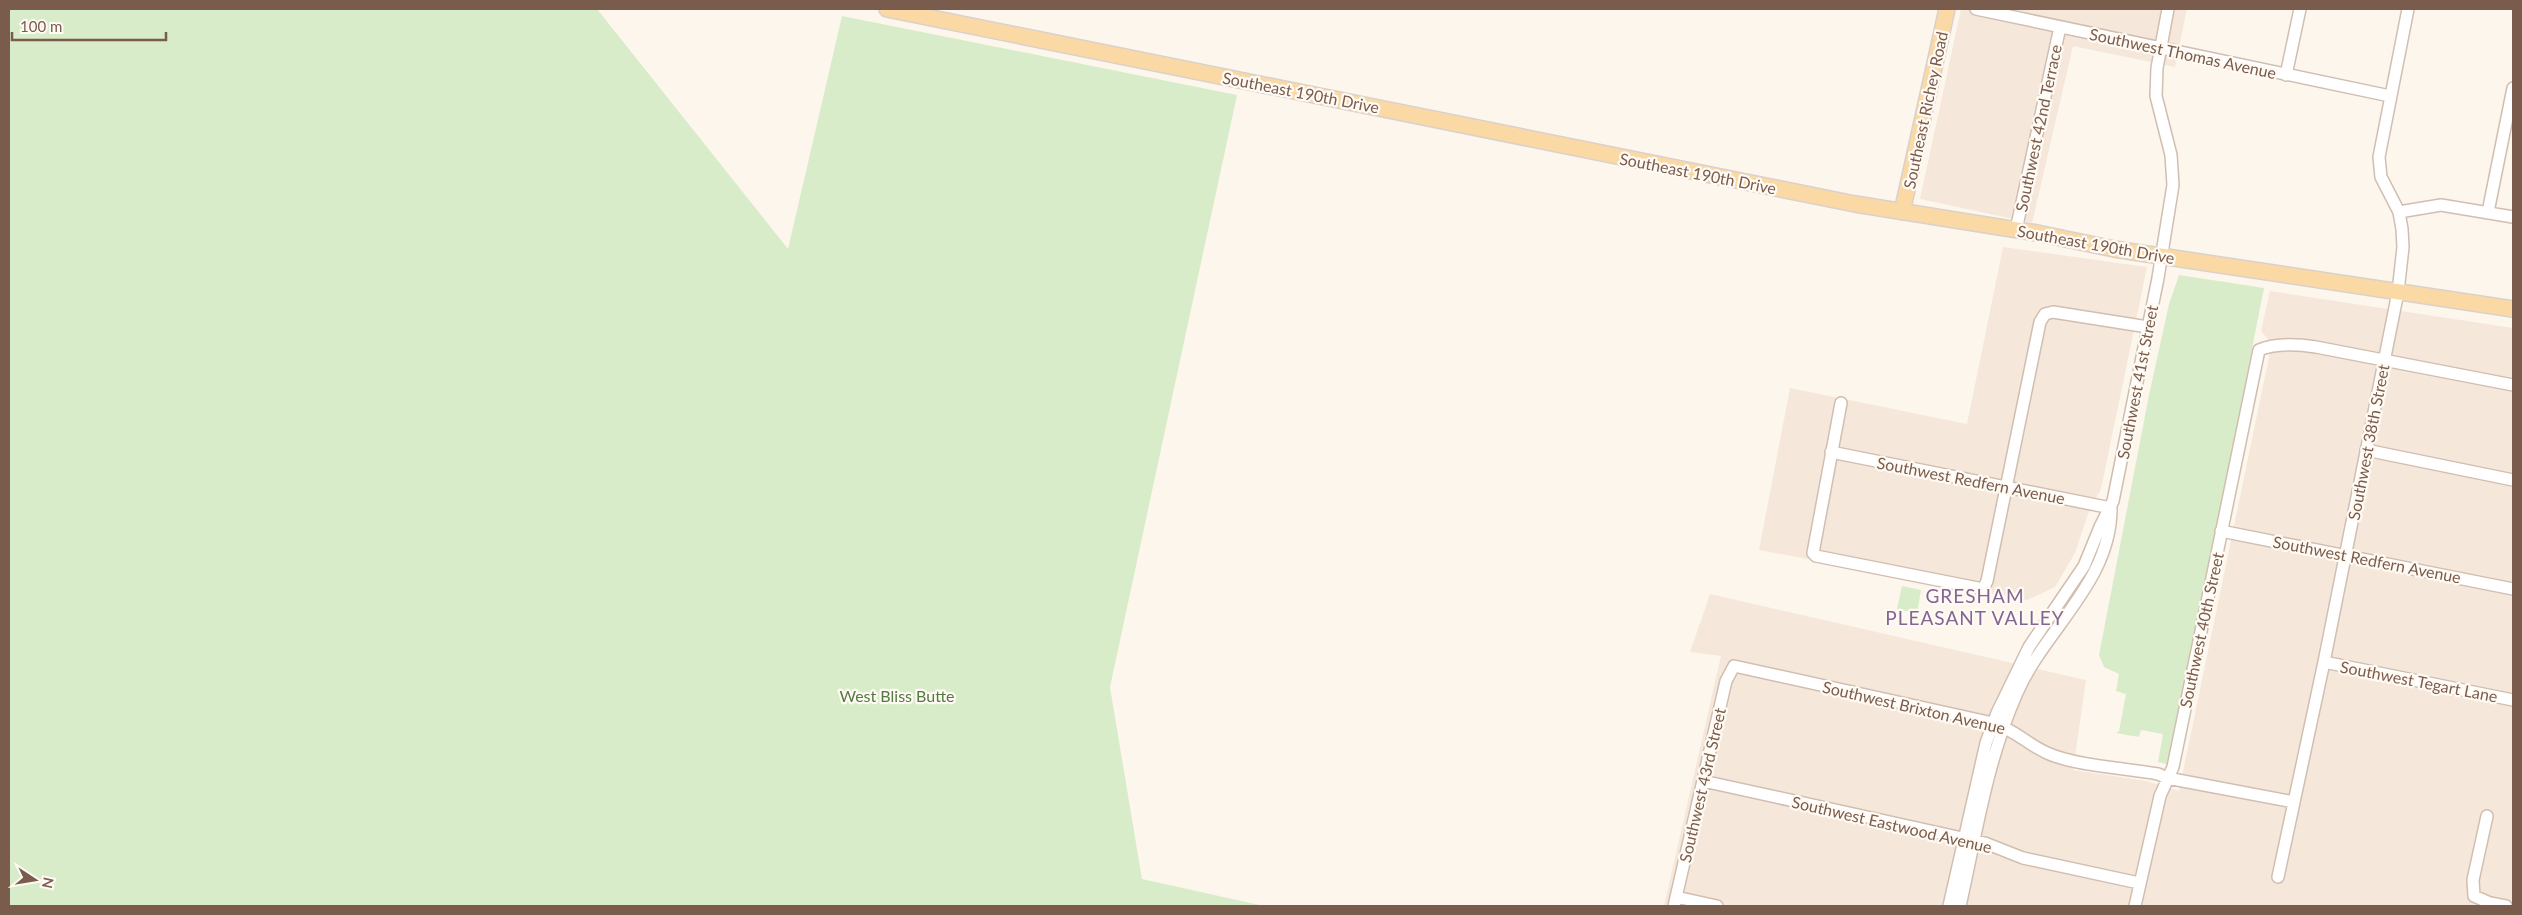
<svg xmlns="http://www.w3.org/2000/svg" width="2522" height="915" font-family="Lato,sans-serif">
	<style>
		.residential { fill: #f5e8da }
		.green { fill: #d8ecc9 }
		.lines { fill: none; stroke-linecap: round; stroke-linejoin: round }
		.minor-casing { stroke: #d1beb0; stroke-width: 14 }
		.major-casing { stroke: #dad1cd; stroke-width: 18 }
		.minor { stroke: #fff; stroke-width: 11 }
		.major { stroke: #fbd9a5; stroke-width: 15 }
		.labels { text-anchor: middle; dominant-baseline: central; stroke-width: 4.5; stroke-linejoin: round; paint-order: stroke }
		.street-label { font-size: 16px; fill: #7a5c4d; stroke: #fffaf3 }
		.park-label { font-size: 16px; fill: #537a41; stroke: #fffaf3 }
		.quarter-label { font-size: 19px; letter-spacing: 1px; fill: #846695; stroke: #fffaf3 }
	</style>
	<rect width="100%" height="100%" fill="#fdf6ec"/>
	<path class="residential" d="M1961,9H2187L2175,67L2073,46L2032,223L1920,199Z
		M2003,247L2147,267L2101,489L2088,514L2075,553L2055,587L2027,600L1759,550L1790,388L1967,424Z
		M2270,291L2513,328V906H1664L1721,656L1690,652L1710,594L2086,680L2073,770L2147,781L2179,791L2269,357L2268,339L2261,331Z"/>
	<path class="green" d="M9,9H597L788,249L842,16L1237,95L1110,687L1142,879L1264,906H9Z
		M2179,275L2264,288L2170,765L2158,762L2163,734L2141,730L2139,737L2116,733L2119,731L2126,694L2116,691L2119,674L2104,667L2099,655L2149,395L2169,304Z
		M1902,586L1921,590L1917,613L1897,609Z"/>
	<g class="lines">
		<defs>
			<path id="minor" d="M1976,9L2390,96
				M2286,75L2300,9
				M2399,212L2441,205L2513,217
				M2488,212L2513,88
				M2016,230L2060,27
				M1841,403L1813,553L1816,556L1983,589L1987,581L2040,322L2045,314L2053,312L2148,327
				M2366,450L2513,480
				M1831,452L2111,508
				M2221,531L2513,589
				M2324,662L2513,700
				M1703,781L1985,843L2023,858L2139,883
				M2487,816L2473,880L2474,896L2490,903L2506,906
				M2278,877L2324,662L2398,292L2403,247L2402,229L2399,212L2381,177L2379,157L2408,9
				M1676,897L1717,906
				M1674,906L1726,681L1734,666L1993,723C2015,730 2027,744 2047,753C2076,766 2125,768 2158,774L2167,778L2294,802
				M1949,906L1986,743L1997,713L2029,647L2084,566L2100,527L2113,501L2158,278L2173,185L2171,155L2156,96L2157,68L2168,9
				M1960,906C1976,835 1987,760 2017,693C2044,630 2111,582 2111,509
				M2135,906L2160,796L2173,767L2259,350C2276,343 2297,344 2316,347L2513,385"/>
			<path id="major" d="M887,9L1855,204L2037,233L2114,249L2513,309
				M1902,212L1947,9"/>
		</defs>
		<use href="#minor" class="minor-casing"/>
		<use href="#major" class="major-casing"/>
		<use href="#minor" class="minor"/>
		<use href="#major" class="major"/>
	</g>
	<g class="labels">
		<g class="street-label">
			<text transform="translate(2183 53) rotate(12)">Southwest Thomas Avenue</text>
			<text transform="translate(1301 92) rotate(11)">Southeast 190th Drive</text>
			<text transform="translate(1925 110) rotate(-78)">Southeast Richey Road</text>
			<text transform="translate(2038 128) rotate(-78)">Southwest 42nd Terrace</text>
			<text transform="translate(1698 173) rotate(11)">Southeast 190th Drive</text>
			<text transform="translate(2096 244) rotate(10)">Southeast 190th Drive</text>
			<text transform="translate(2137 382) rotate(-79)">Southwest 41st Street</text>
			<text transform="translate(2368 442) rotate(-79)">Southwest 38th Street</text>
			<text transform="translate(1971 480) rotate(11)">Southwest Redfern Avenue</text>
			<text transform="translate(2367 559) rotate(11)">Southwest Redfern Avenue</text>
			<text transform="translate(2201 630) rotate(-78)">Southwest 40th Street</text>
			<text transform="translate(2419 681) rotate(11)">Southwest Tegart Lane</text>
			<text transform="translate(1914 707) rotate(13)">Southwest Brixton Avenue</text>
			<text transform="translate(1702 785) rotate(-77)">Southwest 43rd Street</text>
			<text transform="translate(1892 824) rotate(13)">Southwest Eastwood Avenue</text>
		</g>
		<g class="park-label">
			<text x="897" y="695">West Bliss Butte</text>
		</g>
		<g class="quarter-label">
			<text x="1975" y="595">GRESHAM<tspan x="1975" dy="22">PLEASANT VALLEY</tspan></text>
		</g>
	</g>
	<rect width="2522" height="915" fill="none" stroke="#7a5c4d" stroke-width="20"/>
	<g transform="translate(35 880) rotate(102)" stroke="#fffaf3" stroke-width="4" paint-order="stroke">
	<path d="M0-4L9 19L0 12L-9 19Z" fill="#7a5c4d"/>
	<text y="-8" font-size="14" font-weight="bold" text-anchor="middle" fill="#7a5c4d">N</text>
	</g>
	<path d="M12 32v8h154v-8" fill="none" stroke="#7a5c4d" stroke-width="2.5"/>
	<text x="20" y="32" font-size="15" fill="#7a5c4d" stroke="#fffaf3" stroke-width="4" paint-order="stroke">100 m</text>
</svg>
